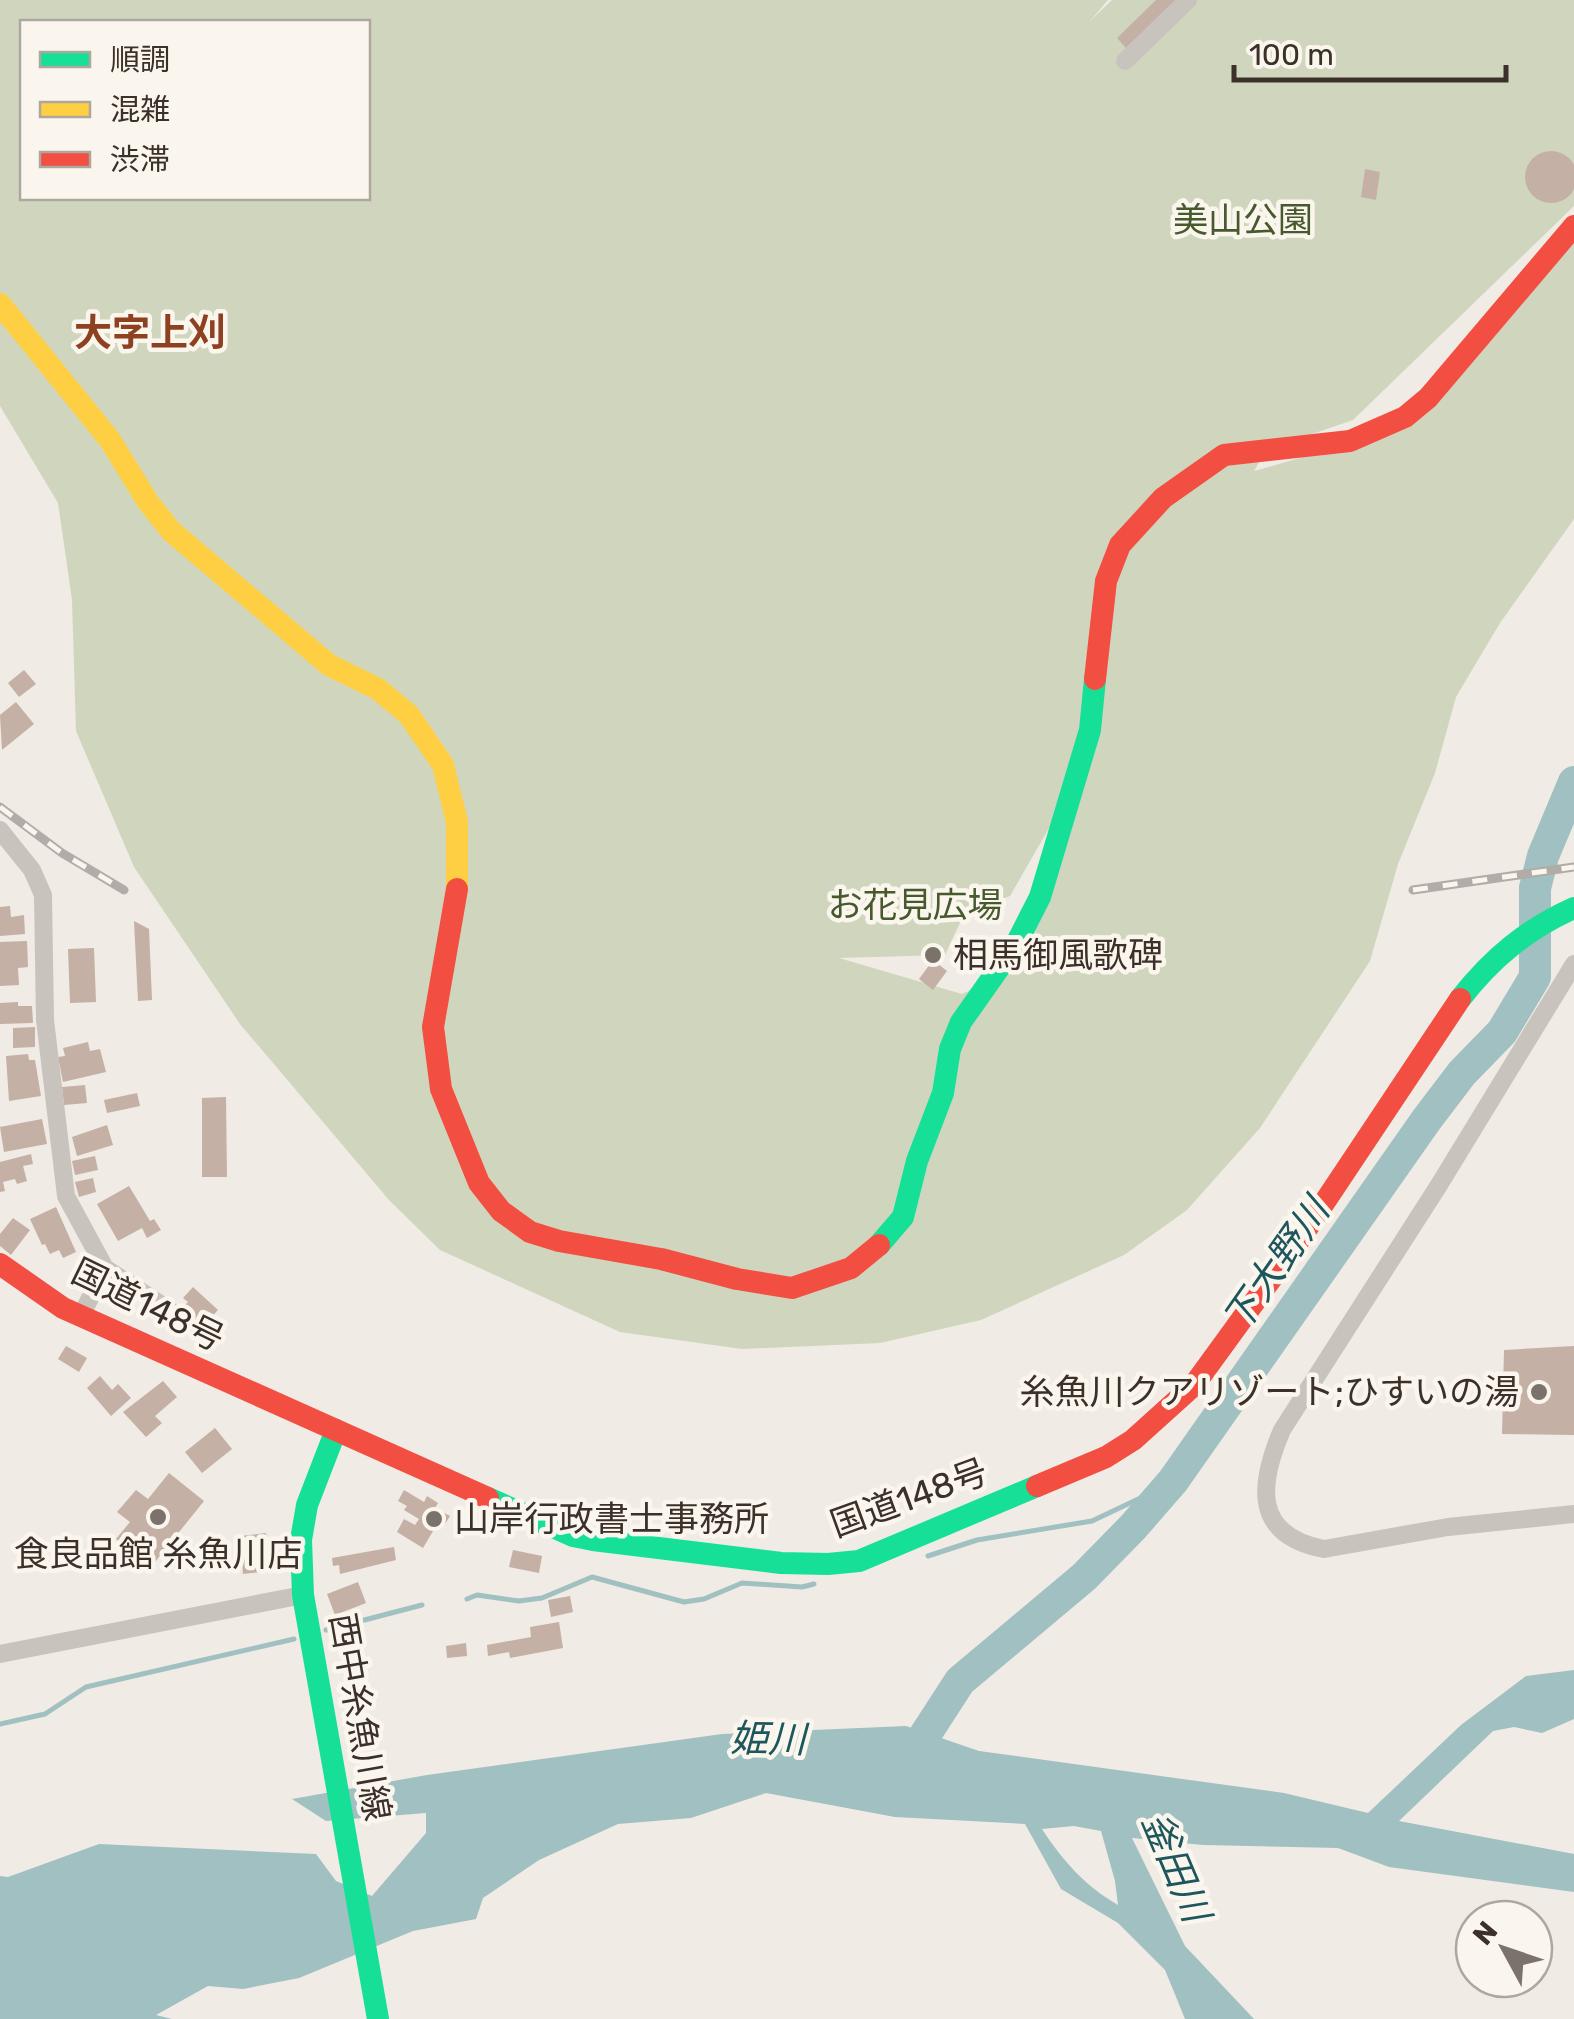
<svg xmlns="http://www.w3.org/2000/svg" width="1574" height="2019" font-family="Rubik,'Noto Sans JP',sans-serif">
	<style>
		.green { fill: #d0d6be; fill-rule: evenodd }
		.water { fill: #a0c0c1; fill-rule: evenodd }
		.lines { fill: none; stroke-linecap: round; stroke-linejoin: round }
		.stream { stroke: #a0c0c1; stroke-width: 5 }
		.river { stroke: #a0c0c1; stroke-width: 32 }
		.building { fill: #c4b0a5 }
		.street { stroke: #c9c3bd; stroke-width: 18 }
		.fast { stroke: #16e098; stroke-width: 22 }
		.slow { stroke: #ffcf43; stroke-width: 22 }
		.jam { stroke: #f24e42; stroke-width: 22 }
		.rail-casing { stroke: #b1aca7; stroke-width: 9 }
		.rail { stroke: #fbf6ed; stroke-width: 5; stroke-dasharray: 15; stroke-linecap: butt }
		.poi-dot { fill: #7a726b; stroke: #fbf6ed; stroke-width: 4 }
		.labels { text-anchor: middle; dominant-baseline: central; stroke-width: 9; stroke-linejoin: round; paint-order: stroke }
		.park-label { font-size: 35px; fill: #475a2d; stroke: #fbf6ed }
		.poi-label { font-size: 35px; fill: #3b312a; stroke: #fbf6ed; text-anchor: start }
		.street-label { font-size: 35px; fill: #3b312a; stroke: #fbf6ed }
		.neighbourhood-label { font-size: 38px; font-weight: bold; fill: #8d4120; stroke: #fbf6ed }
		.water-label { font-size: 38px; font-style: italic; fill: #1e565e; stroke: #fbf6ed }
	</style>
	<rect width="100%" height="100%" fill="#f0ebe4"/>
	<path class="green" d="M0,0H1108L1090,21L1112,0H1574V206L1353,420L1266,450L1254,471L1321,452L1365,443L1574,241V519L1500,623L1456,697L1435,773L1398,864L1370,961L1260,1128L1187,1210L1124,1255L981,1320L880,1343L742,1349L620,1332L440,1250L389,1200L240,1024L134,867L76,731L72,600L58,503L0,406ZM22,22H368V198H22ZM1082,771L995,979L962,994L839,958L945,955L965,912L1010,896Z"/>
	<path class="water" d="M1574,1670V1719L1542,1733L1514,1727L1493,1731L1399,1821L1574,1854V1892L1389,1867L1338,1848L1203,1845L1132,1838L1185,1946L1254,2019H1185L1165,1970L1118,1923L1061,1889L1025,1824L895,1817L766,1793L691,1818L618,1824L539,1860L483,1898L476,1919L413,1931L299,1978L243,1989L208,1986L156,2015L172,2019H0V1876L8,1877L99,1844L316,1854L336,1881L372,1896L426,1833V1813L326,1821L292,1799L427,1775L722,1734L906,1726L979,1751L1284,1793L1368,1813L1461,1725L1526,1676ZM1074,1826L1101,1831L1115,1881L1118,1905C1085,1886 1063,1861 1042,1829Z"/>
	<g class="lines">
		<path class="stream" d="M928,1556L977,1540L1092,1521L1170,1484
			M467,1599L477,1595L519,1601L542,1598L592,1577L684,1602L704,1599L742,1583L802,1587L814,1584
			M326,1630L422,1605
			M0,1724L45,1714L86,1687L294,1639"/>
		<path class="river" d="M903,1769L960,1681L1084,1577L1133,1527L1173,1481L1427,1119L1462,1073L1502,1032L1535,977V888L1543,856L1574,782"/>
	</g>
	<path class="building" d="M1156,0H1176L1126,48L1117,38Z
		M1525 177a26 26 0 1 1 52 0a26 26 0 1 1-52 0Z
		M1365,169L1380,172L1376,200L1361,197Z
		M24,670L36,684L19,697L8,683Z
		M16,702L34,724L2,750L0,715Z
		M10,906L11,917L24,915L25,934L0,936V907Z
		M134,921L149,929L152,1000L138,1001Z
		M27,941L28,967L18,968L19,985L0,986V942Z
		M94,948L96,1002L70,1003L68,949Z
		M933,960L947,971L933,990L919,979Z
		M18,1002V1006H32L33,1023L0,1024V1003Z
		M35,1027V1047L13,1048V1028Z
		M88,1042L90,1051L100,1049L106,1072L63,1082L58,1057L65,1056L63,1048Z
		M28,1054L29,1060H35L41,1096L9,1101L6,1056Z
		M85,1085L87,1103L64,1105L62,1087Z
		M137,1093L140,1106L107,1113L104,1100Z
		M226,1097L227,1177H202V1098Z
		M42,1119L47,1144L4,1152L0,1127Z
		M107,1125L113,1145L77,1156L72,1137Z
		M31,1154L33,1164L23,1166L27,1181L17,1184L15,1179L3,1182L5,1191L0,1192V1162Z
		M95,1156L98,1170L75,1175L72,1161Z
		M93,1178L96,1192L79,1197L75,1182Z
		M129,1186L150,1221L154,1219L161,1230L147,1238L142,1228L118,1241L97,1204Z
		M56,1207L76,1252L63,1258L59,1250L50,1254L45,1244L42,1245L30,1219Z
		M13,1218L30,1230L11,1255L0,1246V1234Z
		M193,1287L218,1310L204,1325L184,1306L188,1302L183,1298Z
		M66,1346L87,1358L79,1372L58,1359Z
		M1574,1346V1435L1502,1434L1504,1350Z
		M100,1376L112,1390L118,1384L131,1398L111,1416L87,1388Z
		M163,1381L177,1397L155,1416L162,1423L146,1437L123,1412Z
		M215,1428L232,1449L202,1473L185,1452Z
		M169,1473L204,1501L151,1567L116,1539L130,1522L117,1512L136,1490L148,1499Z
		M404,1490L424,1502L427,1496L438,1503L435,1508L450,1516L445,1524L439,1521L423,1548L397,1532L404,1519L415,1525L419,1519L404,1510L407,1506L398,1501Z
		M266,1533L270,1571L243,1574L240,1536Z
		M394,1547L396,1560L340,1574L339,1565L333,1566L332,1558Z
		M513,1550L542,1556L539,1573L509,1567Z
		M358,1582L366,1603L335,1615L327,1594Z
		M570,1596L573,1612L551,1617L548,1600Z
		M559,1622L563,1648L510,1658L509,1652L488,1656L487,1645L531,1637L530,1627Z
		M466,1643L467,1656L447,1658L446,1646Z"/>
	<g class="lines">
		<path class="street" d="M1125,61L1188,0
			M0,830L32,870L43,895L45,1020L66,1196L105,1268L81,1316
			M1574,964L1439,1185L1282,1430C1259,1484 1252,1535 1324,1549L1448,1527L1574,1514
			M105,1268L200,1330
			M0,1654L303,1595"/>
		<path class="fast" d="M1460,999C1492,958 1527,929 1574,908
			M879,1245L903,1217L917,1161L943,1093L950,1049L961,1022L1016,944L1040,897L1090,730L1095,679
			M336,1430L307,1505L301,1540L303,1595L378,2019
			M488,1498L573,1536L593,1540L781,1563L828,1564L859,1561L1037,1486"/>
		<path class="slow" d="M0,304L110,440L148,502L171,531L329,665L378,689L409,715L443,765L457,822V889"/>
		<path class="jam" d="M1095,679L1106,581L1120,545L1163,498L1224,455L1350,441L1405,417L1428,398L1574,226
			M457,889L433,1027L441,1089L479,1183L501,1211L530,1232L559,1241L661,1259L737,1279L792,1288L851,1268L879,1245
			M0,1264L63,1308L488,1498
			M1037,1486L1106,1457L1133,1440L1194,1385L1298,1242L1460,999"/>
		<defs>
			<path id="rail" d="M0,807L62,853L124,890
				M1413,890L1574,867"/>
		</defs>
		<use href="#rail" class="rail-casing"/>
		<use href="#rail" class="rail"/>
	</g>
	<g class="poi-dot">
		<circle cx="933" cy="955" r="10"/>
		<circle cx="1539" cy="1392" r="10"/>
		<circle cx="158" cy="1517" r="10"/>
		<circle cx="434" cy="1519" r="10"/>
	</g>
	<g class="labels">
		<g class="park-label">
			<text x="1243" y="220">美山公園</text>
			<text x="915" y="905">お花見広場</text>
		</g>
		<g class="poi-label">
			<text x="953" y="955">相馬御風歌碑</text>
			<text x="1519" y="1392" text-anchor="end">糸魚川クアリゾート;ひすいの湯</text>
			<text x="454" y="1519">山岸行政書士事務所</text>
			<text x="158" y="1554" text-anchor="middle">食良品館 糸魚川店</text>
		</g>
		<g class="street-label">
			<text transform="translate(148 1305) rotate(26)">国道148号</text>
			<text transform="translate(909 1498) rotate(-20)">国道148号</text>
			<text transform="translate(360 1717) rotate(80)">西中糸魚川線</text>
		</g>
		<g class="neighbourhood-label">
			<text x="150" y="333">大字上刈</text>
		</g>
		<g class="water-label">
			<text transform="translate(1276 1265) rotate(-55)">下大野川</text>
			<text transform="translate(768 1739) rotate(1)">姫川</text>
			<text transform="translate(1176 1867) rotate(67)">釜田川</text>
		</g>
	</g>
	<rect x="20" y="20" width="350" height="180" fill="#fbf6ed" stroke="#aea79f" stroke-width="2.5"/>
	<rect x="40" y="52" width="50" height="15" fill="#16e098" stroke="#aea79f" stroke-width="2.5"/>
	<text x="110" y="70" font-size="30" fill="#3b312a">順調</text>
	<rect x="40" y="102" width="50" height="15" fill="#ffcf43" stroke="#aea79f" stroke-width="2.5"/>
	<text x="110" y="120" font-size="30" fill="#3b312a">混雑</text>
	<rect x="40" y="152" width="50" height="15" fill="#f24e42" stroke="#aea79f" stroke-width="2.5"/>
	<text x="110" y="170" font-size="30" fill="#3b312a">渋滞</text>
	<g transform="translate(1504 1949) rotate(310)"><circle r="48" fill="#fbf6ed" stroke="#aea79f" stroke-width="2.5"/>
	<path d="M0-8L18 38L0 25L-18 38Z" fill="#7a726b"/>
	<text y="-15" font-size="28" font-weight="bold" text-anchor="middle" fill="#3b312a">N</text>
	</g>
	<path d="M1234 65v15h272v-15" fill="none" stroke="#3b312a" stroke-width="5"/>
	<text x="1249" y="65" font-size="30" fill="#3b312a" stroke="#fbf6ed" stroke-width="8" paint-order="stroke">100 m</text>
</svg>
